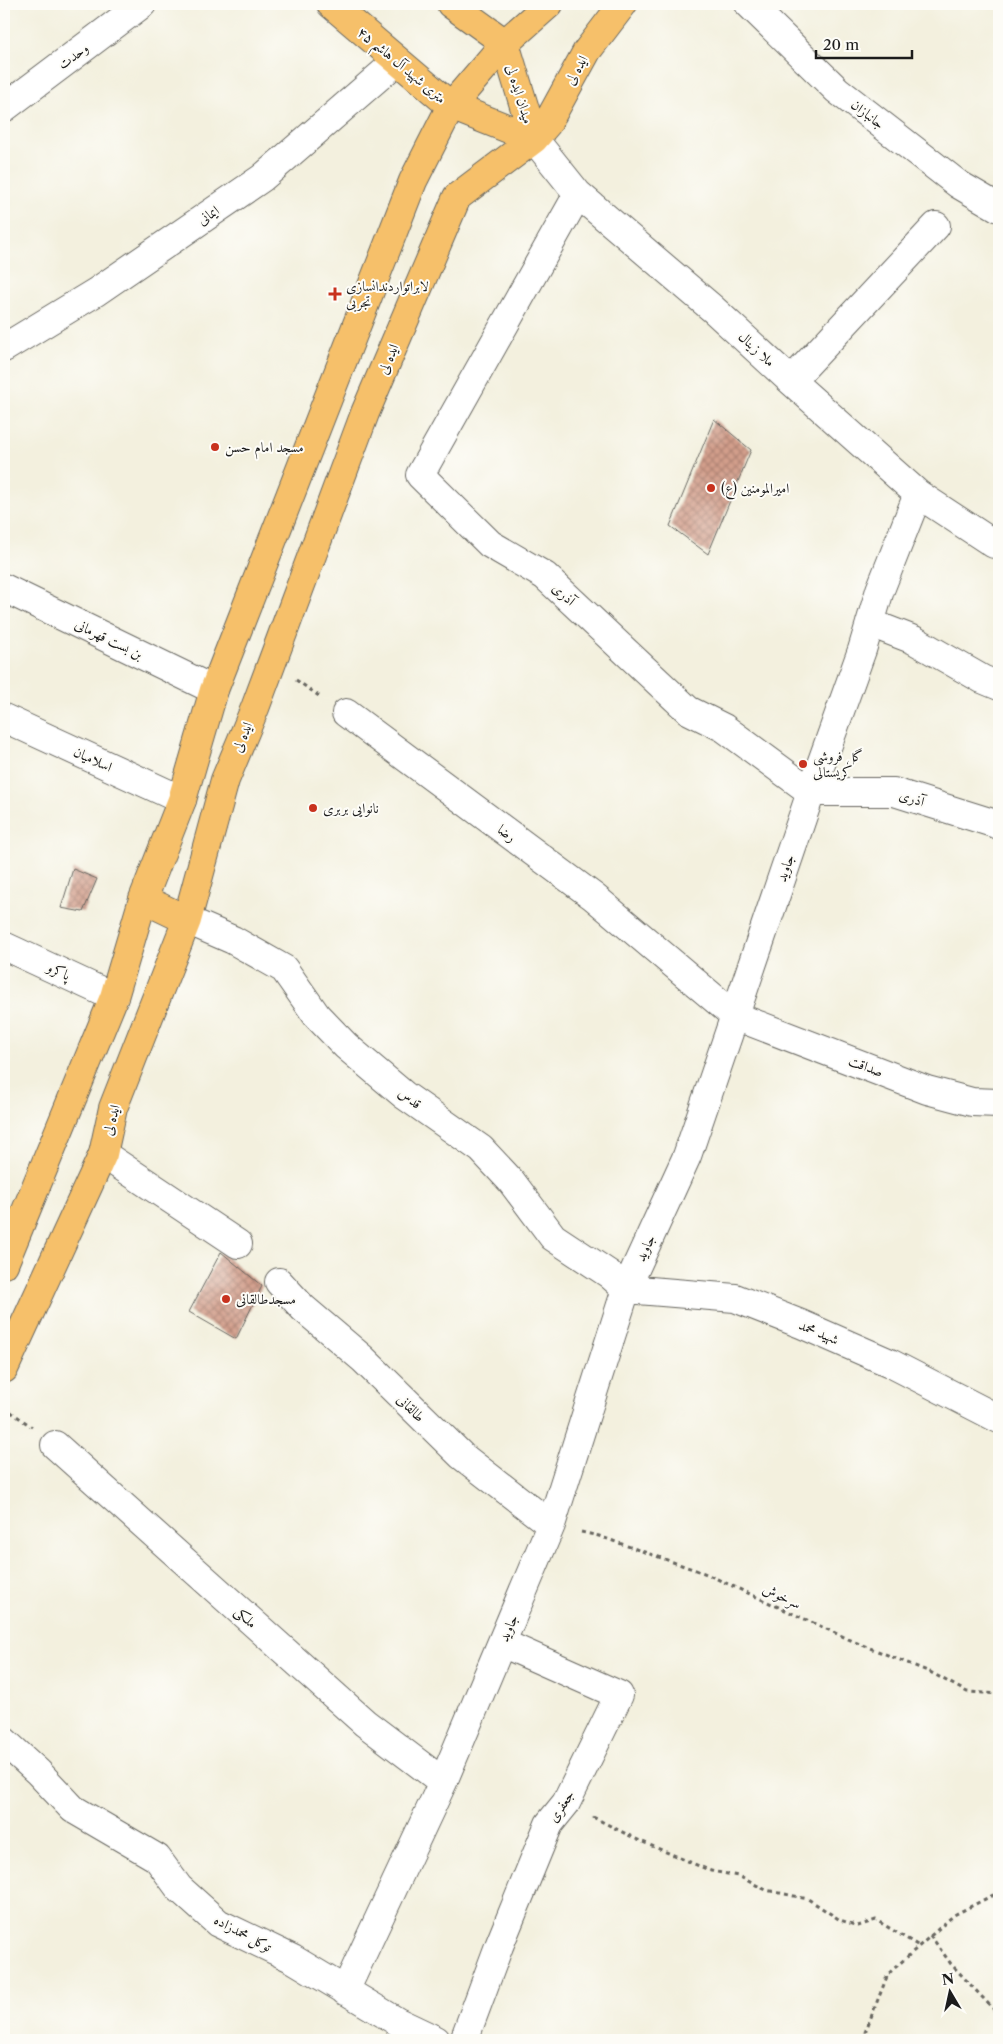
<svg xmlns="http://www.w3.org/2000/svg" width="1003" height="2044" font-family="'Libre Caslon Text',Amiri,serif">
	<style>
		.building { fill: url(#building-cross-hatch) }
		.lines { fill: none; stroke-linecap: round; stroke-linejoin: round }
		.minor-casing { stroke: #676660; stroke-width: 30 }
		.major-casing { stroke: #676660; stroke-width: 30 }
		.path { stroke: #676660; stroke-width: 3; stroke-dasharray: 4 4; stroke-linecap: butt }
		.minor { stroke: #fff; stroke-width: 28 }
		.major { stroke: #f6c06b; stroke-width: 28 }
		.poi-dot { fill: #c8321e; stroke: #fdfcf7; stroke-width: 2 }
		.labels { text-anchor: middle; dominant-baseline: central; stroke-width: 4; stroke-linejoin: round; paint-order: stroke }
		.street-label { font-size: 14px; fill: #1c1c1c; stroke: #fdfcf7 }
		.poi-label { font-size: 14px; fill: #1c1c1c; stroke: #fdfcf7; text-anchor: start }
	</style>
	<defs>
		<pattern id="building-cross-hatch" width="8" height="8" patternUnits="userSpaceOnUse" patternTransform="scale(1.25)"><rect width="8" height="8" fill="#d29e8b"/><path d="M0 0l8 8M0 8l8-8" fill="none" stroke="#aa8071"/></pattern>
	</defs>
	<rect width="100%" height="100%" fill="#fdfcf7"/>
	<filter id="ink" filterUnits="userSpaceOnUse"><feTurbulence type="fractalNoise" baseFrequency=".02" numOctaves="2"/><feDisplacementMap in="SourceGraphic" scale="10" xChannelSelector="R" yChannelSelector="G"/><feConvolveMatrix kernelMatrix="1 2 1 2 8 2 1 2 1" color-interpolation-filters="sRGB"/></filter>
	<filter id="wash" filterUnits="userSpaceOnUse"><feTurbulence type="fractalNoise" baseFrequency=".0096" numOctaves="4" result="noise"/><feDisplacementMap in="SourceGraphic" scale="20" xChannelSelector="R" yChannelSelector="G"/><feGaussianBlur stdDeviation="1.12" result="paint"/><feColorMatrix in="noise" values="0 0 0 0 0 0 0 0 0 0 0 0 0 0 0 0 0 1.4 0 .05"/><feComposite in="paint" operator="in"/></filter>
	<g filter="url(#wash)">
		<rect width="100%" height="100%" fill="#f3f0de"/>
		<g id="blocks">
			<path class="building" d="M714,419L751,450L708,554L670,526Z
				M73,869L97,879L83,912L61,908Z
				M221,1252L262,1286L236,1339L189,1312Z"/>
		</g>
	</g>
	<g filter="url(#ink)">
		<use href="#blocks" fill-opacity="0" stroke="#676660" stroke-width="1"/>
		<g class="lines">
			<defs>
				<path id="minor" d="M749,4L837,90L958,184L999,208
					M4,108L142,4
					M534,139L578,194L713,309L791,381L918,494L994,544
					M578,194L420,475L490,544L545,576L688,710L724,728L811,792H894L999,825
					M4,348L96,292L262,178L397,61
					M791,381L936,226
					M4,588L214,690
					M870,623L914,640L982,679L999,686
					M346,713L594,897L735,1016L927,1090L972,1102L999,1103
					M4,718L182,800
					M187,920L233,940L284,969L317,1016L346,1046L404,1095L481,1149L511,1181L553,1237L609,1274L626,1289
					M4,946L114,997
					M103,1154L238,1244
					M279,1282L303,1308L363,1359L462,1456L551,1525
					M626,1289L735,1298L801,1324L890,1363L999,1419
					M55,1445L365,1723L443,1782
					M4,1741L38,1772L73,1809L157,1858L179,1888L218,1923L293,1959L398,2022L436,2040
					M345,1991L443,1782L551,1525L626,1289L687,1156L811,792L862,650L880,590L918,494
					M464,2040L499,1946L549,1824L566,1803L619,1695L502,1643"/>
				<path id="major" d="M331,4L451,106L534,139
					M451,4L505,43
					M505,43L534,139
					M143,899L187,920
					M4,1264L114,997L143,899L182,800L214,690L413,181L451,106L505,43L549,4
					M4,1369L103,1154L113,1108L187,920L225,780L255,708L365,413L457,197L534,139L547,124L587,51L623,4"/>
			</defs>
			<use href="#minor" class="minor-casing"/>
			<use href="#major" class="major-casing"/>
			<path class="path" d="M296,680L322,698
				M4,1407L32,1427
				M581,1532L599,1536L704,1573L855,1642L930,1672L967,1692L999,1694
				M593,1817L638,1840L711,1871L738,1876L766,1890L808,1899L840,1920L858,1926L876,1920L919,1946
				M930,1935L951,1964L999,2015
				M862,2040L888,1974L954,1915L999,1892"/>
			<use href="#minor" class="minor"/>
			<use href="#major" class="major"/>
		</g>
	</g>
	<g class="poi-dot">
		<path d="M332.5 286.5h5v5h5v5h-5v5h-5v-5h-5v-5h5z"/>
		<circle cx="215" cy="447" r="5"/>
		<circle cx="711" cy="488" r="5"/>
		<circle cx="803" cy="764" r="5"/>
		<circle cx="313" cy="808" r="5"/>
		<circle cx="226" cy="1299" r="5"/>
	</g>
	<g class="labels">
		<g class="street-label">
			<text transform="translate(73 56) rotate(-37)">وحدت</text>
			<text transform="translate(402 65) rotate(40)">۴۵ متری شهید آل هاشم</text>
			<text transform="translate(576 70) rotate(-61)">ایده لی</text>
			<text transform="translate(520 94) rotate(73)">میدان ایده لی</text>
			<text transform="translate(868 114) rotate(38)">جانبازان</text>
			<text transform="translate(208 215) rotate(-34)">ایمانی</text>
			<text transform="translate(757 349) rotate(43)">ملا زینال</text>
			<text transform="translate(388 359) rotate(-67)">ایده لى</text>
			<text transform="translate(564 594) rotate(43)">آذری</text>
			<text transform="translate(109 639) rotate(26)">بن بست قهرمانی</text>
			<text transform="translate(242 737) rotate(-68)">ایده لى</text>
			<text transform="translate(93 759) rotate(25)">اسلامیان</text>
			<text transform="translate(912 798) rotate(18)">آذری</text>
			<text transform="translate(507 833) rotate(37)">رضا</text>
			<text transform="translate(785 868) rotate(-71)">جاوید</text>
			<text transform="translate(59 971) rotate(25)">پاکرو</text>
			<text transform="translate(866 1066) rotate(21)">صداقت</text>
			<text transform="translate(410 1098) rotate(37)">قدس</text>
			<text transform="translate(111 1120) rotate(-75)">ایده لى</text>
			<text transform="translate(645 1248) rotate(-65)">جاوید</text>
			<text transform="translate(819 1332) rotate(23)">شهید محمد</text>
			<text transform="translate(411 1408) rotate(45)">طالقانی</text>
			<text transform="translate(782 1596) rotate(25)">سرخوش</text>
			<text transform="translate(246 1617) rotate(43)">ملکی</text>
			<text transform="translate(508 1628) rotate(-67)">جاوید</text>
			<text transform="translate(561 1806) rotate(-56)">جعفری</text>
			<text transform="translate(243 1933) rotate(28)">توکل محمدزاده</text>
		</g>
		<g class="poi-label">
			<text x="346" y="286">لابراتواردندانسازی<tspan x="346" dy="16">تجربی</tspan></text>
			<text x="225" y="447">مسجد امام حسن</text>
			<text x="721" y="488">امیرالمومنین (ع)</text>
			<text x="813" y="756">گل فروشی<tspan x="813" dy="16">کریستالی</tspan></text>
			<text x="323" y="808">نانوایی بربری</text>
			<text x="236" y="1299">مسجدطالقانی</text>
		</g>
	</g>
	<rect width="1003" height="2044" fill="none" stroke="#fdfcf7" stroke-width="20"/>
	<g transform="translate(950 1992) rotate(351)" stroke="#fdfcf7" stroke-width="4" paint-order="stroke">
	<path d="M0-4L9 19L0 12L-9 19Z" fill="#1c1c1c"/>
	<text y="-8" font-size="14" font-weight="bold" text-anchor="middle" fill="#1c1c1c">N</text>
	</g>
	<path d="M816 50v8h96v-8" fill="none" stroke="#1c1c1c" stroke-width="2.5"/>
	<text x="823" y="50" font-size="15" fill="#1c1c1c" stroke="#fdfcf7" stroke-width="4" paint-order="stroke">20 m</text>
</svg>
